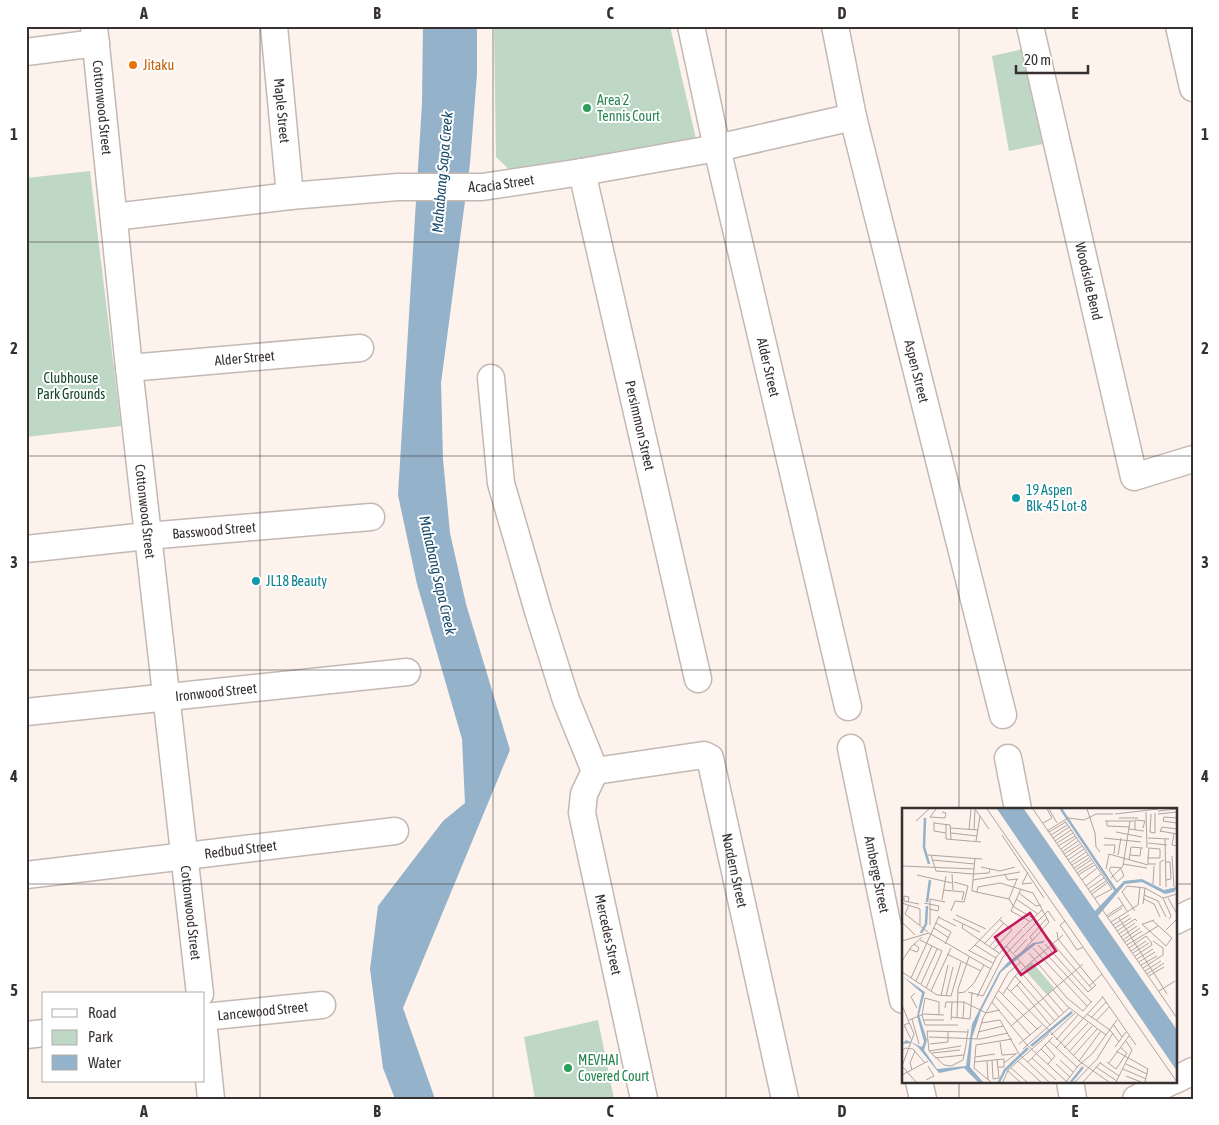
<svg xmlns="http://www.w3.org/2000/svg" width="1219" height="1125" font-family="'Asap Condensed',sans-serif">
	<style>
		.green { fill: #bed8c5 }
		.water { fill: #94b2c9 }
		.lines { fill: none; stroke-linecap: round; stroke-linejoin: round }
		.minor-casing { stroke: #c3b8b3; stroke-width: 29 }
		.minor { stroke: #fff; stroke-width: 26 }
		.grid { fill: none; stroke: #363130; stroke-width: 1; stroke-opacity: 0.55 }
		.food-dot { fill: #e8710a; stroke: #fff; stroke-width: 2 }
		.leisure-dot { fill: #2e9e5b; stroke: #fff; stroke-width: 2 }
		.culture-dot { fill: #0f9aa8; stroke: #fff; stroke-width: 2 }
		.labels { text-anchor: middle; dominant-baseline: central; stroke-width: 4; stroke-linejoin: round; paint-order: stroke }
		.food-label { font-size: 14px; fill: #c56008; stroke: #fff; text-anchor: start }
		.leisure-label { font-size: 14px; fill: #27864d; stroke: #fff; text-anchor: start }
		.street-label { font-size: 14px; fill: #363130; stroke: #fff }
		.park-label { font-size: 14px; fill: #124728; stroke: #fff }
		.culture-label { font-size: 14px; fill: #0d838f; stroke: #fff; text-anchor: start }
		.water-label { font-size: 15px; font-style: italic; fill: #174a6b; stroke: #fff }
		.inset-river { fill: none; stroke: #94b2c9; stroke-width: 2.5 }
		.inset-road { fill: none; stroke: #ada5a1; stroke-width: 1 }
		.view { fill: #c2185b; fill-opacity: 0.15; stroke: #c2185b; stroke-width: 2.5 }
		.inset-edge { fill: none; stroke: #363130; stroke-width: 2.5 }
		.neatline { fill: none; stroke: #363130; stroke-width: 2 }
		.grid-label { font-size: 16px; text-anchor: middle; font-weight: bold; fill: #363130 }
	</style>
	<rect width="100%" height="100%" fill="#fdf2ec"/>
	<path class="green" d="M494,26H670L696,139L513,173L496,157Z
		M1023,49L1043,144L1009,151L992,56Z
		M90,171L121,426L26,437V178Z
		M598,1020L614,1099H535L524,1037Z"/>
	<path class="water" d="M423,26H477V74L470,163L441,383L443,459L450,533L466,604L510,750L403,1008L435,1099H395L383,1068L370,969L378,906L443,821L465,803L462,739L417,584L398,495L422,103Z"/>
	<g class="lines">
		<defs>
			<g id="minor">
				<path id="s1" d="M94,26L129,368L200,994"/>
				<path id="s2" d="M274,26L290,196"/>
				<path id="s3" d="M691,26L717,148L848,707"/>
				<path id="s4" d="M835,26L853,117L1003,715"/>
				<path id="s5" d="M1030,26L1134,477L1193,459"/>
				<path d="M1179,26L1193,88"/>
				<path d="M26,52L96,43"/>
				<path id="s6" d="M582,172L698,679"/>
				<path id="s7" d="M114,217L290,196L398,187H482L582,172L717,148L853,117"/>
				<path id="s8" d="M129,368L360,348"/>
				<path d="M491,378L501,483L538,611L566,700L595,771"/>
				<path id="s9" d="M26,549L147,536L371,517"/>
				<path id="s10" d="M26,712L407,672"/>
				<path id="s11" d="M851,748L903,1000"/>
				<path d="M1008,758L1018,809"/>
				<path id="s12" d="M595,771L704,755L710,758L785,1099"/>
				<path id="s13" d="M595,771L584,794L582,813L644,1099"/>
				<path id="s14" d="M26,875L395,831"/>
				<path d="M1175,921L1193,912"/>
				<path id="s15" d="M204,1017L322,1005"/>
				<path d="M204,1030L211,1099"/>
				<path d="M26,1035L44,1033"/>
				<path d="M1175,1080L1193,1071"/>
				<path d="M919,1081L923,1099"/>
				<path d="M1070,1081L1073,1099"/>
				<path d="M1136,1099L1172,1081"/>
			</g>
		</defs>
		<use href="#minor" class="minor-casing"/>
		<use href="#minor" class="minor"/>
	</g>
	<path class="grid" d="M260,26V1099M493,26V1099M726,26V1099M959,26V809M26,242H1193M26,456H1193M26,670H1193M26,884H903M1175,884H1193M959,1081V1099"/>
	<circle class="food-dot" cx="133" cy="65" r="5"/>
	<g class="leisure-dot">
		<circle cx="587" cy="108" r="5"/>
		<circle cx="568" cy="1068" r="5"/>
	</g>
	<g class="culture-dot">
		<circle cx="1016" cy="498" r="5"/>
		<circle cx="256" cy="581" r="5"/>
	</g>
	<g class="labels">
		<g class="food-label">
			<text x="143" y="65">Jitaku</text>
		</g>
		<g class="leisure-label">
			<text x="597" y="100">Area 2<tspan x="597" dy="16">Tennis Court</tspan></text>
			<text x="578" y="1060">MEVHAI<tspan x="578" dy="16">Covered Court</tspan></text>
		</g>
		<g class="street-label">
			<text stroke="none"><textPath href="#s1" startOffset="82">Cottonwood Street</textPath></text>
			<text stroke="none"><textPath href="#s2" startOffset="85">Maple Street</textPath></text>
			<text stroke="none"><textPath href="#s7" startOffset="389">Acacia Street</textPath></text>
			<text stroke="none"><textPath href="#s5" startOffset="262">Woodside Bend</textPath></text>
			<text stroke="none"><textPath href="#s8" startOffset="116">Alder Street</textPath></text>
			<text stroke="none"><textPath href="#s3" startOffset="350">Alder Street</textPath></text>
			<text stroke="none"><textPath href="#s4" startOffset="355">Aspen Street</textPath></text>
			<text stroke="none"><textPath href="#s6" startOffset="260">Persimmon Street</textPath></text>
			<text stroke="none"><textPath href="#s1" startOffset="488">Cottonwood Street</textPath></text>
			<text stroke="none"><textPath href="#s9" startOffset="189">Basswood Street</textPath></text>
			<text stroke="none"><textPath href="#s10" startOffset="191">Ironwood Street</textPath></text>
			<text stroke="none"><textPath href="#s14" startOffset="216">Redbud Street</textPath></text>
			<text stroke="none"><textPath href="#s12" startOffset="232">Nordern Street</textPath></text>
			<text stroke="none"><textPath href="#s11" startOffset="129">Amberge Street</textPath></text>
			<text stroke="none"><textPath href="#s1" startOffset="892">Cottonwood Street</textPath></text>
			<text stroke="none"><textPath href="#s13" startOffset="169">Mercedes Street</textPath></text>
			<text stroke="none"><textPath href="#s15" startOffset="59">Lancewood Street</textPath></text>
		</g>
		<g class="park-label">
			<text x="71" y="378">Clubhouse<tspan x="71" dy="16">Park Grounds</tspan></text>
		</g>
		<g class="culture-label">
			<text x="1026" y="490">19 Aspen<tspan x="1026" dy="16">Blk-45 Lot-8</tspan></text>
			<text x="266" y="581">JL18 Beauty</text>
		</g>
		<g class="water-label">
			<text transform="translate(442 172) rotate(-85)">Mahabang Sapa Creek</text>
			<text transform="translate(438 575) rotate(77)">Mahabang Sapa Creek</text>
		</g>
	</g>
	<g transform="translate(902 808)">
		<rect width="275" height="275" fill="#fdf2ec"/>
		<path d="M130,154L152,180L145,187L122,161Z" fill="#bed8c5"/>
		<path d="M95,1H122L193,103L222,73L240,71L262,82L275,79L272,84L263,86L240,74L223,76L196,108L275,222V263ZM147,126L141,135L134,136L99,164L79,203L70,230L68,259L81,274H76L62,260L37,265L16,239L10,235L0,236L4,232L20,239L22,234L15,208L20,185L0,168L23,184L17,207L25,232L22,242L35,261L64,258L70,216L97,164L106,154L131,135L142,133Z" fill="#94b2c9"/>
		<path class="inset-river" d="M159,1L214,83M23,10L22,39L27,56M25,94L28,72M19,125L24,116L25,98M129,238L170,204M97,274L103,262L126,240M169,274L181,259"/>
		<path class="inset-road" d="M34,1L28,9L43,10L44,5L40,4M73,1L87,21M85,1L275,274M131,1L275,210M147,1L155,15M185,1L193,25L194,39L198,44M256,3L275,1M244,4L245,40M213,6L256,1M249,6L248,24L253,25V5M256,6L275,4M217,10H236M275,10L262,9L261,13L275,15M14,13L27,1M163,13L210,81L193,90M203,13H232M205,13V18L228,19M32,14V23L44,25M32,15L48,17L49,31M141,15L150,10L145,1M44,16V31L79,34M48,20L76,22M227,21L242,23M67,22L69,1M72,22L73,2M233,22V12L243,13L241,20M145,23L166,10L182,12L194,6H211M258,23L275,26M147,24L164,14M214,24L240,29M258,24L260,19L275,21M49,25L75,28M272,26L270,37L275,38M100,27L142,90M149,27L165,17M151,30L167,19M202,30L239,34M246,30L267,31M263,31L264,79M74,33L78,8M153,33L169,22M155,35L171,25M246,35L265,37M202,37H213L212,46M156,38L173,28M159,41L174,30M160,44L176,33M162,46L178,36M26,47L80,51M29,47L34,63L71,66L87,65L88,61M216,47L219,30M228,47L238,48L239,40M270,48L272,79M164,49L180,38M73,50L70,83L107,91L112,99L131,110M246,50H258V41L247,40L246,50V56H254M30,52L73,56M166,52L182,41M227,52L229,39L241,40M264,54H268L269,71L264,72M168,55L184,44M221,56L245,60M170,57L186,47M0,58L72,61M79,59L98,63L113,59M172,60L187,50M204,61L207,46L246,57M219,61L222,68L215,74L207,62L209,59L220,60M174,62L189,52M126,64L120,76L130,75M175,65L191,55M50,66L51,82M15,67L50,75M103,67L106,72L116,71M176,67L193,57M209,70L221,58L228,13M71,72L118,64M180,72L195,60M251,76L252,58M184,78L199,66M258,78V54L262,52M119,81L109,103L127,113M186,81L202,70M41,82L62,84L60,92M75,84L76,79L98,75L131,85L147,114L120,144M188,84L204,73M117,85L134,98L139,97M190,86L205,75M242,87L256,93L264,109M216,89L225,103M261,90L269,108L267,111M266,90L275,106M107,91L115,71M114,91L136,106M242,91L252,96L258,109M40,92L44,68M6,94L7,89L2,88V93L17,96M0,95L18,101V117M22,95L37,98L36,103L27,101M241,96L243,80M7,97L3,106L26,124M49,103L53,93L62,94L66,78L52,74M233,103L220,84L225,78L243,80L261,90L275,86M54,107L84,121M204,108L221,97M36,109L54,118M206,109L220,100M217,110L265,186M51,111L78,124M250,112L270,130L264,138L240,116H241L252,112M163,113L158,117L175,142L181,139M0,114L13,127M209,114L236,97L238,79M34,115L49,124L43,136M61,116L60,120L97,145M28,117V91L43,94M211,117L227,107M32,120L47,130M121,120L140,102M213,120L229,110M264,122L275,111M215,123L233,111L235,113M155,124L156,131L194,178M124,125L146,103L153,113M217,126L233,115M219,129L235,118M147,131L190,181M18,132L40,143L24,180M130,132L128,129L145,110M221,132L238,120M0,133L27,125L89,161M223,134L240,123M82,136L102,115M143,136L186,184L194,177M73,137L94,150M136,137L189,194M225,137L256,118M104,138L123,159M87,139L106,118M131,140L185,198M227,140L244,128L249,134L250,137L233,148M7,141L15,144L17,140L12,136M66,142L91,155M91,142L110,122L98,112M67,143L100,109M229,143L244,133M112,145L125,131M127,145L165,190L181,203L190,193M231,145L247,135M45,146L79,163M235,151L251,141M0,153L9,139L20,129M237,154L253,144M239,157L255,148M241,160L261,147V140L251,133M118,163L157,209M243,163L259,153M0,164L35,187L49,188L59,154M245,166L262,155M113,168L153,213M247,168L262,159M9,170L37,108M14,173L30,138M19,176L35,141M115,177L148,217M187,178L200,166M105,180L177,253L207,274M151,182L165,198L204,227M29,183L49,140M97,183L135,221M257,183L273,173M66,184L81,188L101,149L123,126M108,184L119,173M13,185L9,189L15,200M56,185L63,184L72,175L82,157M101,186L113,168L161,127M146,186L162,205M39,188L46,157M44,188L51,159M93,188L128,227M200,188L234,237M75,189L95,148L120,121M90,194L125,237L165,274M0,197L12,226L0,258L14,274M43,200L44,194H62L84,205L98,202M185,206L208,222L217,234M37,207V194L23,190L20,207L23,217H56M49,209L68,211L70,184M55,210L56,181L67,149M189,210L204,194M10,211L17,236M61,211L62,194M7,212L22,206L42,207M22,212H42M49,212L50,194M194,213L207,199M7,215L2,217L9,231M79,215L98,212L117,246L147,274M211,216L220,229M109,218L181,156M66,224L25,223L27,243L42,257L49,258L61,252L64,237L65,229L66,224V221M76,224L101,218M149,227L173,205M27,229L78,231L106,225M75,230L81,210L106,165L119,154M154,232L176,207M147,233L175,259M98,234L100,247L114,246M28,236L46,234V223M117,236L140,217M143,237L153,248L146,256M213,239L224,224M154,240L201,189M162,240L186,215M121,241L167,200M139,241L150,252M0,243L3,240L11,241L23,255M27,243L59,238M214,243L246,261L243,274M167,244L190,218M30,245L58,242M171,248L195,221M73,249L93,246M33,250L62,247M130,250L154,272M90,252L91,271M158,252L171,264M85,253L86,272M116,253L139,274M177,253L199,223M72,254L102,251V259H96M126,254L151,229M205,254L214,261L225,245L219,240M102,255L115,245M198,255L217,268M207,255L227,228M154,256L168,269M224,256L245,266M194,259L215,273M109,260L125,274M221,261L244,271M10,262L8,255L13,243M106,263L118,274M0,267L26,253M224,268L239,274M91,271L97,270L95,251M24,272L32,268L26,258M89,274L72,260L74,237L110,231M101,274L106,262L147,226M164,274L176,258L190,246L215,212M173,274L195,251L211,225M181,274L199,254M214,274L230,242L224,233"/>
		<path class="view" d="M128,105L154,143L119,167L93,129Z"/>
		<rect width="275" height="275" class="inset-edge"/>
	</g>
	<rect width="1219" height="1125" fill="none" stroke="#ffffff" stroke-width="55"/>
	<rect x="42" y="992" width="162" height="90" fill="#ffffff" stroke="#afadac"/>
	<rect x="52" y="1009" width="25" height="8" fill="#ffffff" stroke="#afadac"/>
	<text x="88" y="1018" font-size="15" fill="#363130">Road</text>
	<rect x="52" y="1030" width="25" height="15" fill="#bed8c5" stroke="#afadac"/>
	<text x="88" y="1042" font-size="15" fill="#363130">Park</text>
	<rect x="52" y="1055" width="25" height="15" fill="#94b2c9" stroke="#afadac"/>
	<text x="88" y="1068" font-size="15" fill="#363130">Water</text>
	<path d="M1016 65v8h72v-8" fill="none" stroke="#363130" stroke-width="2.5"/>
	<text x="1024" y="65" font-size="15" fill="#363130" stroke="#ffffff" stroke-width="4" paint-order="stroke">20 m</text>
	<rect x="28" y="28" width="1164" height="1070" class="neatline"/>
	<g class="grid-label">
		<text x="144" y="19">A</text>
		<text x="377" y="19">B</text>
		<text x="610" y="19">C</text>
		<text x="842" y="19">D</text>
		<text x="1075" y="19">E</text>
		<text x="14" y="140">1</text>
		<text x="1205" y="140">1</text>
		<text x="14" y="354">2</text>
		<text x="1205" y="354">2</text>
		<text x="14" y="568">3</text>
		<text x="1205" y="568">3</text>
		<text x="14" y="782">4</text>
		<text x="1205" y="782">4</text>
		<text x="14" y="996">5</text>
		<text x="1205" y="996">5</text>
		<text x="144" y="1117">A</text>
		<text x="377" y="1117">B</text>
		<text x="610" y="1117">C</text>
		<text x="842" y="1117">D</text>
		<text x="1075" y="1117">E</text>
	</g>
</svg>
